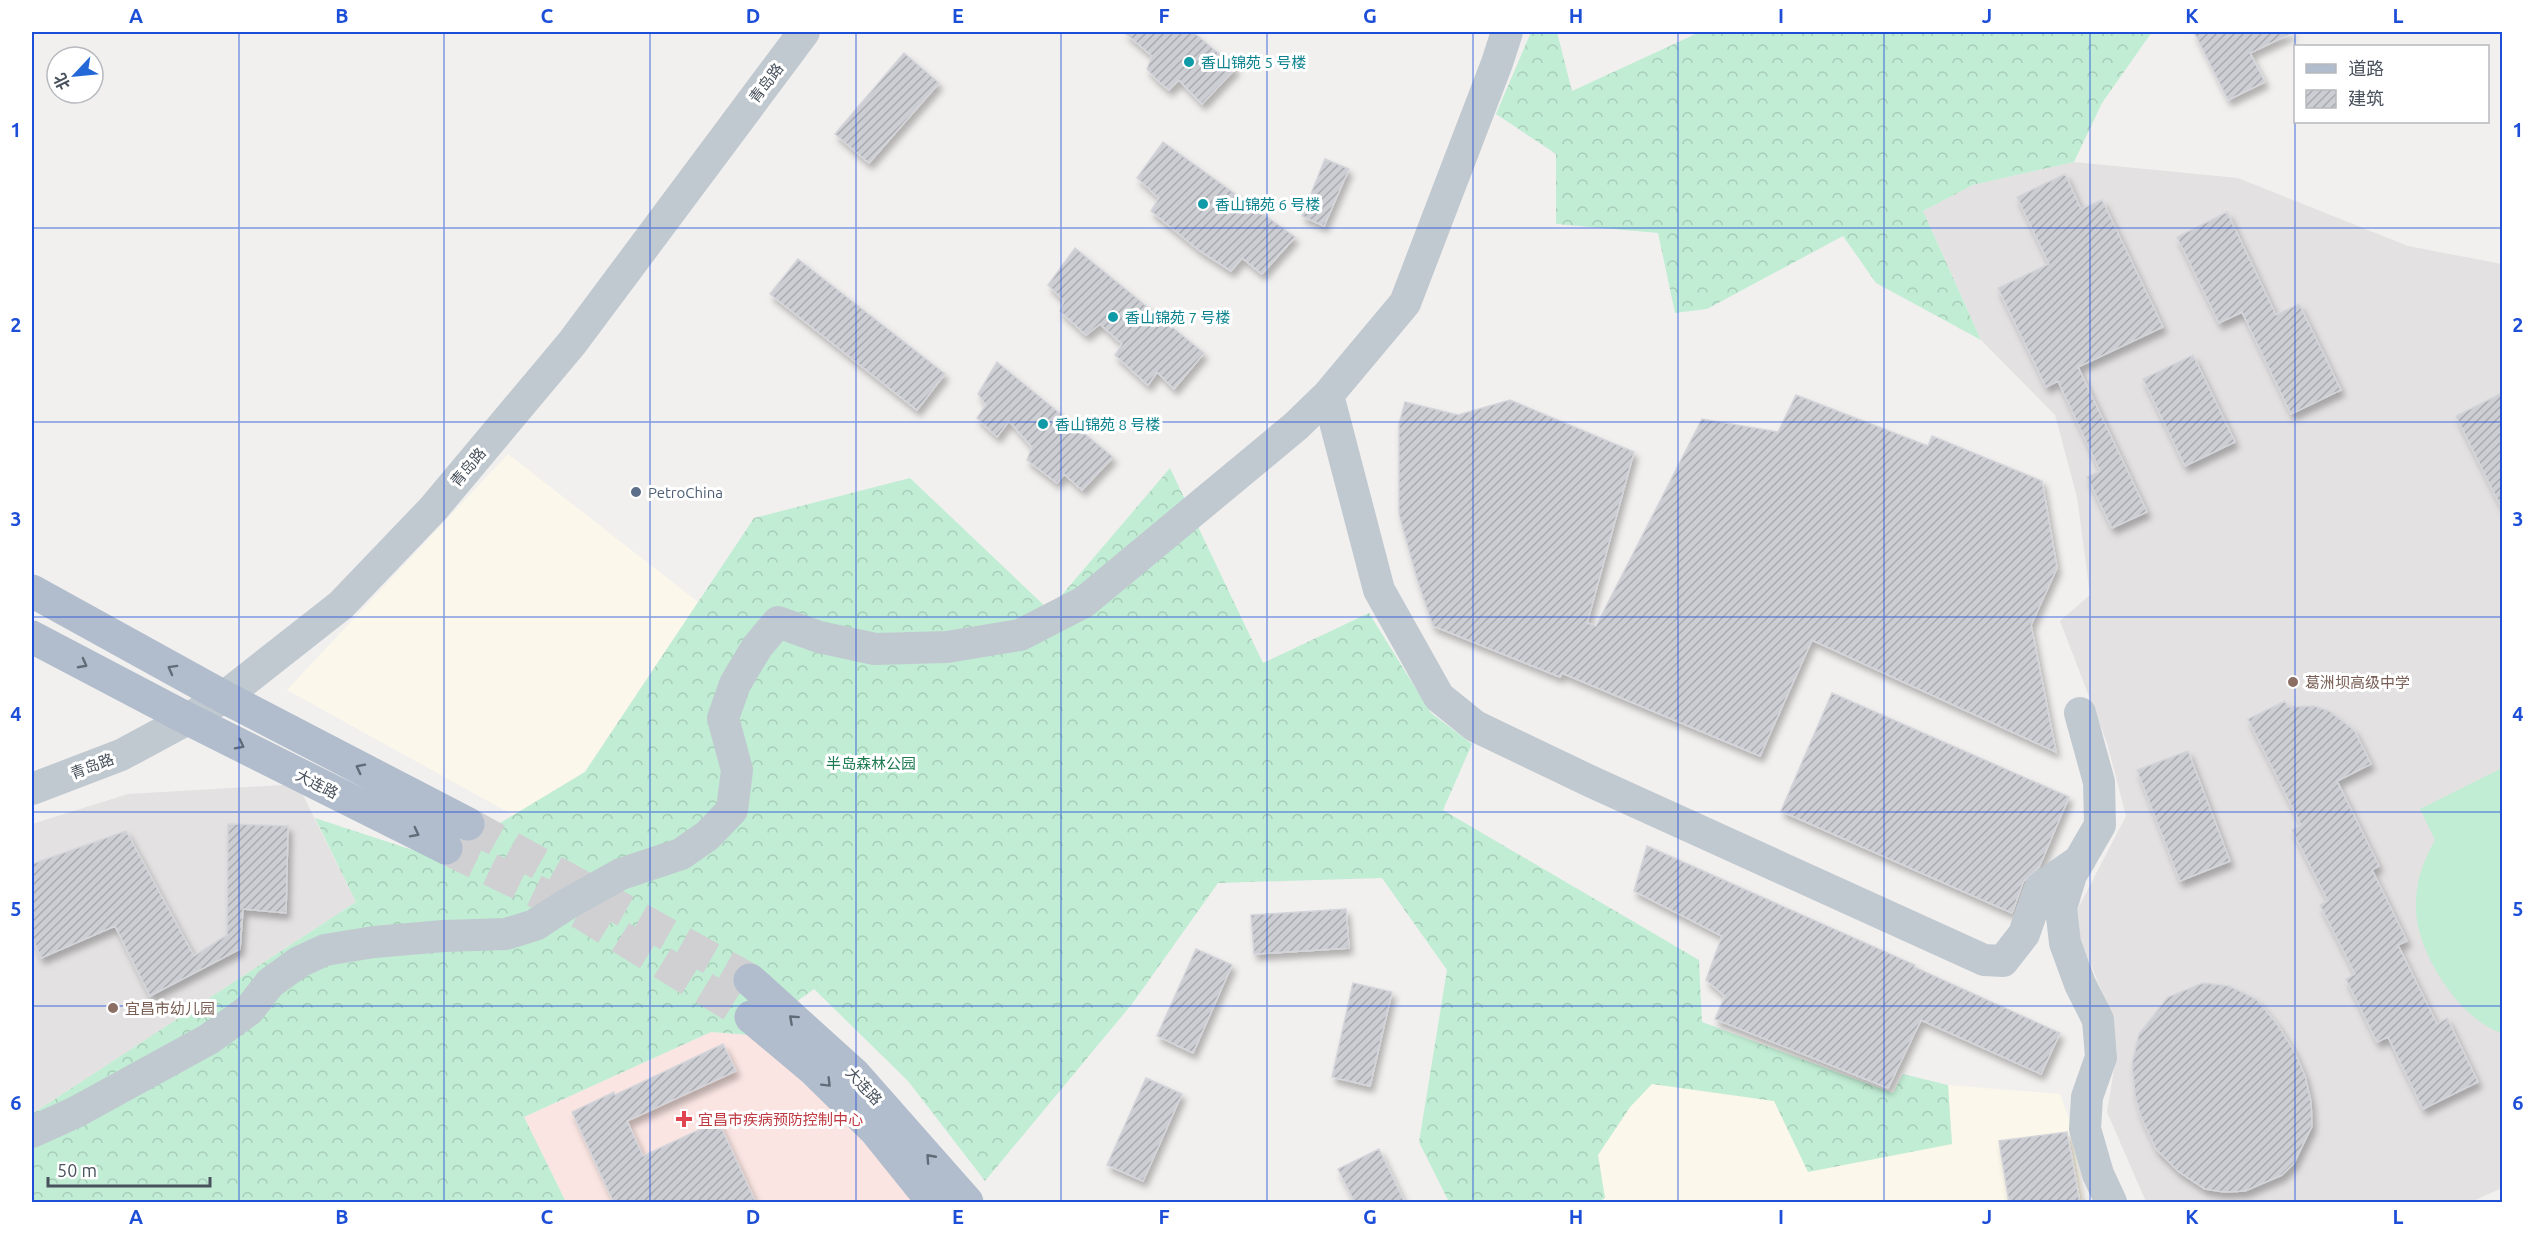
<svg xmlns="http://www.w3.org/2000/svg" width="2534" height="1234" font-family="Ubuntu,'Noto Sans SC',sans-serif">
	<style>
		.commercial { fill: #fbf7ea }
		.education { fill: #e3e1e1 }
		.medical { fill: #fae5e2 }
		.forest { fill: url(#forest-crowns) }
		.garden { fill: #c1edd4 }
		.building { fill: url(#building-hatch); stroke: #d4d5da; stroke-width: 1.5; filter: url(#shadow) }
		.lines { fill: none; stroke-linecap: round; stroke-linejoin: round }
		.major-tunnel { stroke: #d0d0d2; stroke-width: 33; stroke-dasharray: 33 16; stroke-linecap: butt }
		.minor { stroke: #c1c9d0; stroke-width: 32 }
		.major { stroke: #b1bdcc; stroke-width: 33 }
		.oneway { stroke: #626c78 }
		.grid { fill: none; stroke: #1d4ed8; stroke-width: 1.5; stroke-opacity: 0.55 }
		.culture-dot { fill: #0f9aa8; stroke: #fff; stroke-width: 2 }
		.service-dot { fill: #5c6f8a; stroke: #fff; stroke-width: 2 }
		.education-dot { fill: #8d6e63; stroke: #fff; stroke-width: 2 }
		.health-dot { fill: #e0444e; stroke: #fff; stroke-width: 2 }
		.labels { text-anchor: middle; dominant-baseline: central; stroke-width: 6; stroke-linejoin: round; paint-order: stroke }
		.culture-label { font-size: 15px; fill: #0d838f; stroke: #fff; text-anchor: start }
		.street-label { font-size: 15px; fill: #48515c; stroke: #fff }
		.service-label { font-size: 15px; fill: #4e5e75; stroke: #fff; text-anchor: start }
		.education-label { font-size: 15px; fill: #785e54; stroke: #fff; text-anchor: start }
		.park-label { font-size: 15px; fill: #1d7a51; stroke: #fff }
		.health-label { font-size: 15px; fill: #be3a42; stroke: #fff; text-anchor: start }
		.neatline { fill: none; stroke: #1d4ed8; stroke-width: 2 }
		.grid-label { font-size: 20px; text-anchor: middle; font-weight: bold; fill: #1d4ed8 }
	</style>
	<defs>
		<pattern id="forest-crowns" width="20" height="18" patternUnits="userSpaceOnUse" patternTransform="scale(1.5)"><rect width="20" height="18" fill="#c1edd4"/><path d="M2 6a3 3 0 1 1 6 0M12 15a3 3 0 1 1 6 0" fill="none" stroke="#a7cdb8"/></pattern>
		<pattern id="building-hatch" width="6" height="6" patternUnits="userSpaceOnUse" patternTransform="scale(1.5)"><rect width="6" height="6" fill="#cdced4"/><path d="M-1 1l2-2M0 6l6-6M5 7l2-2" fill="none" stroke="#a8aaaf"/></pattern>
		<filter id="shadow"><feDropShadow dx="3.5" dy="6" stdDeviation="3" flood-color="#0004"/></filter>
	</defs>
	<rect width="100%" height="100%" fill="#f2f0ef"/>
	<path class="commercial" d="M508,454L698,602L585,771L515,816L287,690Z
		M1652,1084L1774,1101L1952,1144L1948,1085L2060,1094L2073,1130L2084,1202H1598L1605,1198L1598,1155L1630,1107Z"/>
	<path class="education" d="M2074,162L2238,178L2408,246L2502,264V1188L2471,1202H2146L2107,1112L2117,1051L2111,1013L2072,920L2126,816L2107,743L2060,621L2090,595L2077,497L2055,415L1981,340L1923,211L1973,185Z
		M283,785L301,791L356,902L32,1114V824L128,794Z"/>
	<path class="medical" d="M711,1032L751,1035L846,1121L919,1202H566L524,1117Z"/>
	<path class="forest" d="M1531,32H1557L1572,91L1700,32H2152L2102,103L2074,162L1973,185L1923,211L1981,340L1876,283L1843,236L1707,309L1675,313L1658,233L1556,224V154L1496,114Z
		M1170,468L1263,663L1369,613L1431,713L1472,744L1443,810L1699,960L1702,1022L1893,1093L1903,1074L1948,1085L1952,1144L1808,1172L1774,1101L1652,1084L1630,1107L1598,1155L1605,1198L1598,1202H1449L1419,1142L1447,970L1382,878L1218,883L1132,1004L985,1181L908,1081L814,989L751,1035L711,1032L524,1117L566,1202H32V1114L356,902L315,818L440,859L585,772L754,518L910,478L1049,610Z"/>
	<path class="garden" d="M2502,768V1033C2460,1020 2417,953 2416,910C2415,884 2422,863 2435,840L2420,809Z"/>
	<path class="building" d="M1124,32H1193L1236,68L1202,104L1179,80L1169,90L1156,79L1147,69L1152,56Z
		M2194,32H2294L2250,53L2265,82L2228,100Z
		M904,53L939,83L869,163L835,134Z
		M1163,142L1295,237L1262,274L1242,258L1231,271L1200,251L1151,211L1159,198L1137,178Z
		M1325,159L1349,169L1324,226L1302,216Z
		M2065,174L2081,209L2102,200L2163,327L2078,367L2147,512L2112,528L2087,477L2100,471L2058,381L2046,387L1998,288L2049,264L2017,197Z
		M2227,212L2276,315L2299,304L2341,390L2291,414L2242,312L2219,323L2177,237Z
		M1075,248L1204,353L1174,389L1157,372L1148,385L1115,355L1122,344L1100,324L1086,335L1060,311L1064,301L1048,285Z
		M798,259L945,374L917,410L770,294Z
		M2193,355L2235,442L2185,466L2143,379Z
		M997,362L1113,457L1082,490L1064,474L1057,483L1027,460L1032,447L1009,421L997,437L977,418L986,405L978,394Z
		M2502,393V509L2456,416Z
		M1796,395L1928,446L1932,436L2042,481L2057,568L2031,625L2056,752L1812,640L1760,756L1562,673L1560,677L1433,626L1417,579L1399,514V424L1405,402L1458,415L1510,400L1634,452L1587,623L1596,626L1702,419L1778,432Z
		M1832,693L2069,797L2039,867L2023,882L2012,913L1781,811Z
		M2285,701L2288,707L2314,706L2329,711L2354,730L2371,764L2337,781L2379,866L2372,870L2407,941L2398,945L2437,1024L2447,1018L2478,1082L2423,1109L2388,1037L2377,1042L2346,979L2355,974L2320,905L2328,901L2292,830L2301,825L2248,719Z
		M2188,751L2230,861L2180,881L2137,770Z
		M228,824L288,826L286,913L243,909L240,949L150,996L115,926L41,958L32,936V864L126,831L194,956L227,935Z
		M1647,846L1915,965L1914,967L2060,1033L2041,1074L1921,1020L1888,1088L1715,1019L1725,996L1706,980L1722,936L1634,891Z
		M1346,909L1349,948L1254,954L1251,915Z
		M1196,949L1232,965L1193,1053L1157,1036Z
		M1353,983L1392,992L1370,1086L1332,1077Z
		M2203,983L2229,986L2256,999L2277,1024L2294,1051L2305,1076L2311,1102L2312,1126L2294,1163L2282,1175L2245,1191L2224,1192L2205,1189L2179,1172L2156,1149L2140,1114L2135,1095L2132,1064L2139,1034L2168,997Z
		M723,1044L736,1071L627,1121L643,1156L718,1121L756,1203H614L572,1112L614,1092L615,1095Z
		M1146,1078L1182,1094L1143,1181L1107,1165Z
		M2067,1132L2080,1203H2009L1999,1141Z
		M1379,1149L1405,1203H1355L1338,1169Z"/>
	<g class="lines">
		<path class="major-tunnel" d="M468,824L750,980
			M446,848L583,914L751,1017"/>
		<path class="minor" d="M1328,395L1379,590L1439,697L1475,726L1592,782L1984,960L2003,961L2024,934L2040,888L2080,860
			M2080,713L2099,782L2100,825L2071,875L2061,908L2065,943L2080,984L2098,1020L2101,1057L2087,1097L2085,1129L2098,1174L2111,1202
			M32,789L121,755L188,719L224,697L341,605L433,509L572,343L804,32
			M32,1132L76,1112L209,1039L249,1010L270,983L299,962L325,950L374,942L444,936L506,934L535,925L567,904L621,874L681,854L707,836L732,810L737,770L723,718L735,684L757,647L778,622L819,637L875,649L947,647L1020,635L1084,602L1296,426L1328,395L1405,303L1497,63L1507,32"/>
		<path class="major" d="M32,591L224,697L468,824
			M32,637L188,719L446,848
			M750,980L854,1074L967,1202
			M751,1017L813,1069L875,1130L933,1202"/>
	</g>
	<defs><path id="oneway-chevron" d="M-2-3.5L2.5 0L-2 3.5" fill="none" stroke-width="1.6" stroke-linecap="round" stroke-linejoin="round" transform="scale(1.5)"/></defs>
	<g class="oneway">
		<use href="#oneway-chevron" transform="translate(83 664) rotate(28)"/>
		<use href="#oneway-chevron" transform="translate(172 669) rotate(-151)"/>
		<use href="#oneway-chevron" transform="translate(240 745) rotate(27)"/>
		<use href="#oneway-chevron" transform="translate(360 768) rotate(-153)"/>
		<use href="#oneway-chevron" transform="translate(415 833) rotate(27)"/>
		<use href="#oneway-chevron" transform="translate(793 1019) rotate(-138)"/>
		<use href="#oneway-chevron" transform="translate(827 1083) rotate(45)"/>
		<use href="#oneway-chevron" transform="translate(930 1158) rotate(-132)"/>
	</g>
	<path class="grid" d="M239,32V1202M444,32V1202M650,32V1202M856,32V1202M1061,32V1202M1267,32V1202M1473,32V1202M1678,32V1202M1884,32V1202M2090,32V1202M2295,32V1202M32,228H2502M32,422H2502M32,617H2502M32,812H2502M32,1006H2502"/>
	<g class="culture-dot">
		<circle cx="1189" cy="62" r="6"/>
		<circle cx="1203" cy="204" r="6"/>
		<circle cx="1113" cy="317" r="6"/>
		<circle cx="1043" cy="424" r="6"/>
	</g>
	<circle class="service-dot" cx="636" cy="492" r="6"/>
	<g class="education-dot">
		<circle cx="2293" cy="682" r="6"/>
		<circle cx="113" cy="1008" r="6"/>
	</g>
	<path class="health-dot" d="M681 1110h6v6h6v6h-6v6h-6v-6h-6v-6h6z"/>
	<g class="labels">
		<g class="culture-label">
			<text x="1201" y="62">香山锦苑 5 号楼</text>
			<text x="1215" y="204">香山锦苑 6 号楼</text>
			<text x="1125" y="317">香山锦苑 7 号楼</text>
			<text x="1055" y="424">香山锦苑 8 号楼</text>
		</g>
		<g class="street-label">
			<text transform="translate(766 83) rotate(-53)">青岛路</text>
			<text transform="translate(468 467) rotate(-50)">青岛路</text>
			<text transform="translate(92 766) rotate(-21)">青岛路</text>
			<text transform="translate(317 784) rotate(27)">大连路</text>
			<text transform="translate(864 1086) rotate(47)">大连路</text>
		</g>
		<g class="service-label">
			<text x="648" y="492">PetroChina</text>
		</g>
		<g class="education-label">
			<text x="2305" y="682">葛洲坝高级中学</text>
			<text x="125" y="1008">宜昌市幼儿园</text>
		</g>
		<g class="park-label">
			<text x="871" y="763">半岛森林公园</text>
		</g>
		<g class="health-label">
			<text x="698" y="1119">宜昌市疾病预防控制中心</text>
		</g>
	</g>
	<rect width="2534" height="1234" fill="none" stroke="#ffffff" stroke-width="66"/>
	<rect x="2294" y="45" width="195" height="78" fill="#ffffff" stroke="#b6b9be" stroke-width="1.5"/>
	<rect x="2306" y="64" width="30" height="9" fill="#b1bdcc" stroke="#b6b9be" stroke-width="1.5"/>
	<text x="2348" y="75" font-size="18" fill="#48515c">道路</text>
	<rect x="2306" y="90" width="30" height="18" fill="url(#building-hatch)" stroke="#b6b9be" stroke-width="1.5"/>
	<text x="2348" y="105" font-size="18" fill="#48515c">建筑</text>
	<g transform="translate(75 75) rotate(244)"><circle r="28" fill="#ffffff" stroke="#b6b9be" stroke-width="1.5"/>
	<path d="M0-4.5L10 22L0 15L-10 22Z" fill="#2468d7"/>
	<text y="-9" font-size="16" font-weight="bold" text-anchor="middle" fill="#48515c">北</text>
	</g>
	<path d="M48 1177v9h162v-9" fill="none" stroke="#48515c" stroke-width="3"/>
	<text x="57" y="1177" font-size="18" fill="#48515c" stroke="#ffffff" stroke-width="4.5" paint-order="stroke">50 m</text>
	<rect x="33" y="33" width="2468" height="1168" class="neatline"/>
	<g class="grid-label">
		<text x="136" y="23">A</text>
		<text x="342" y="23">B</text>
		<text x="547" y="23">C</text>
		<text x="753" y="23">D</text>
		<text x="958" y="23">E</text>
		<text x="1164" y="23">F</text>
		<text x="1370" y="23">G</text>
		<text x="1576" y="23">H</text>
		<text x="1781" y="23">I</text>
		<text x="1987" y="23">J</text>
		<text x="2192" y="23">K</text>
		<text x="2398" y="23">L</text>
		<text x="16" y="137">1</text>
		<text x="2518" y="137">1</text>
		<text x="16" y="332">2</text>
		<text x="2518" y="332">2</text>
		<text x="16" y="526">3</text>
		<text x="2518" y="526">3</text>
		<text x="16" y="721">4</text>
		<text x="2518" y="721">4</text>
		<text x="16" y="916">5</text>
		<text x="2518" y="916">5</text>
		<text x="16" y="1110">6</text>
		<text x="2518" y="1110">6</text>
		<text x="136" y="1224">A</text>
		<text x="342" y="1224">B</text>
		<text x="547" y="1224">C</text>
		<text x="753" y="1224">D</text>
		<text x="958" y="1224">E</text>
		<text x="1164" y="1224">F</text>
		<text x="1370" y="1224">G</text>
		<text x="1576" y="1224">H</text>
		<text x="1781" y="1224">I</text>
		<text x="1987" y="1224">J</text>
		<text x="2192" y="1224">K</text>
		<text x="2398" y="1224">L</text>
	</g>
</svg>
